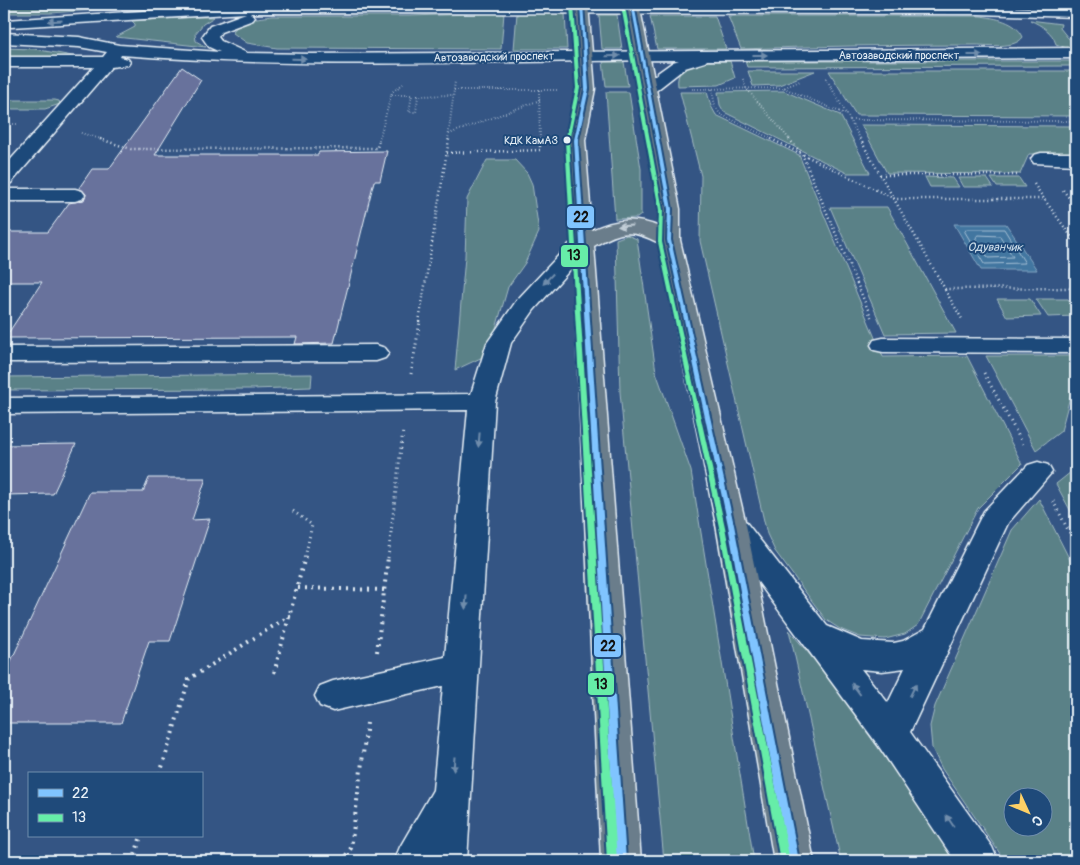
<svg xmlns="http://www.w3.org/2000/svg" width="1080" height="865" font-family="Pangolin,sans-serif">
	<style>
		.green { fill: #5a8187; stroke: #a1b9c0; fill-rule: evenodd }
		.water { fill: #4376a0; stroke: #85a7c3 }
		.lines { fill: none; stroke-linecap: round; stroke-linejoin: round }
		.shore { stroke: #a6c0d5; stroke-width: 1 }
		.building { fill: #68729c; stroke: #e8f1f8 }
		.minor-casing { stroke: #e8f1f8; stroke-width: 3 }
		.major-casing { stroke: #e8f1f8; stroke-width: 3 }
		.path-far3 { stroke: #e8f1f8; stroke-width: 2; stroke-dasharray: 0.5 2.5; stroke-linecap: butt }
		.path-far2 { stroke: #e8f1f8; stroke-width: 2.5; stroke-dasharray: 1 3; stroke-linecap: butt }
		.path-far1 { stroke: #e8f1f8; stroke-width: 3; stroke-dasharray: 1 4; stroke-linecap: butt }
		.path { stroke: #e8f1f8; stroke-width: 4; stroke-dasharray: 2 5; stroke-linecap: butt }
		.minor { fill: #1f4a7a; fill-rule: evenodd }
		.major { fill: #6b7d8b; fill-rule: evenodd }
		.bus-1-casing { stroke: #1f4a7a; stroke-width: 4 }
		.bus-2-casing { stroke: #1f4a7a; stroke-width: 4 }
		.bus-1 { fill: #80c4ff; fill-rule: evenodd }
		.bus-2 { fill: #66eda8; fill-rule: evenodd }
		.oneway { fill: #6f8dac }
		.oneway2 { fill: #c2ced7 }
		.bus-dot { fill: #e8f1f8; stroke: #1f4a7a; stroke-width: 2 }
		.labels { text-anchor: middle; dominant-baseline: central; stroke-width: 4; stroke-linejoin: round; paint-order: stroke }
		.far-street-label { font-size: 11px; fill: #e8f1f8; stroke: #1f4a7a }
		.far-bus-label { font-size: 11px; fill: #e8f1f8; stroke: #1f4a7a; text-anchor: end }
		.far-water-label { font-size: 12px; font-style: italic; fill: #cfdfeb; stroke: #1f4a7a }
		.line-badge { stroke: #1f4a7a; stroke-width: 2 }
		.pale-badge-label { font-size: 14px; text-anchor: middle; font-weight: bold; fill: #111 }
	</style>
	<rect width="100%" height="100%" fill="#345584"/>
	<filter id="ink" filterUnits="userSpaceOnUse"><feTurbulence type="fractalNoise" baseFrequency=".02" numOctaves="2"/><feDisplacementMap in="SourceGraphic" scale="10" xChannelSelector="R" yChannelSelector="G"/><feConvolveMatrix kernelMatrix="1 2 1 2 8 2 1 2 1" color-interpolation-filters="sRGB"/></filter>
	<g filter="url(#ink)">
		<path class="green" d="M4,4H129L118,8L51,13H4Z
			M504,13L501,49L277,48L247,43L233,33C238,18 259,18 272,16H410Z
			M517,13L565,14L567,49H514Z
			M599,15H617L622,49H602Z
			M650,16H715L726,49H657Z
			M728,16H980C995,18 1016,21 1023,37C1015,49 989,45 976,45C897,45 819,46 741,49Z
			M199,17H214L203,24L195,34L196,41L206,47L116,37L135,27V24L132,21Z
			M1030,20L1061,24L1060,28L1068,38L1076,42V49H1069L1056,44C1052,31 1042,26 1030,20Z
			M4,48L34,49L78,57H4Z
			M730,61L735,78L719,85L678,86C674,58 710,62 730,61Z
			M745,61H1076V66L747,67Z
			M603,62H624L628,86H606Z
			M748,71H815L779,85L753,86Z
			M829,71H1076V116L856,115Z
			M784,91L840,115L870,173H847L724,112L720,105L718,92Z
			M606,92H629L641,169V215L637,218L615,219Z
			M680,92H707L711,106L716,115L799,155L883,357L967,356L1022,464L978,508L918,625L905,634L885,639L860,637L840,629L826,620L775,551L767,534L700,241L701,176Z
			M4,100H55L59,101L60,104L45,109H4Z
			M861,125L1076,126V154H1029L1020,174L887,173Z
			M487,160H515L527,173L532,184L539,232L525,263L508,287L495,332L485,356L455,370L465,257L467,199Z
			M925,177L953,178L959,187H930Z
			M958,178H987L993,187H963Z
			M991,178H1019L1025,187H997Z
			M830,207H887L956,333L885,334Z
			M627,235L637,239L656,372L691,471L754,861H664L620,392L616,239Z
			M997,299H1030L1041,316L1007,317Z
			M1036,299H1068L1076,310V316L1048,317Z
			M986,356H1076V374L1061,431L1036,450Z
			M312,374L311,387L253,389L4,390V377Z
			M1076,468V521L1056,484Z
			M1039,499L1076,572V861H1005L942,769L932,748L930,726L935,706L1012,530ZM1012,798H1042V828H1012Z
			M789,630L826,674L958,861H841Z"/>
		<path class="water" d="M954,224H1006L1037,270H981Z"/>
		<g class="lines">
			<path class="shore" d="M967,229H1004L1025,263L984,264L965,232Z
				M978,235L1000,236L1013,257L988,258L976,239Z"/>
		</g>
		<path class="building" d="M182,67L201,80L155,155H318L319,152L387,151L380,181H374L334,343L295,344L297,337L5,338L42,282H4V232H48L69,203L84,200L86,194L79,188L92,169H109Z
			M76,444L53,494L4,495V445Z
			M149,478H206L192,520L210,519L170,641H149L121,723H4V676L90,492H143Z"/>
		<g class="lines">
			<defs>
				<path id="minor" d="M290,4L978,6L1076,9V17L978,14L250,13L255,17L253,20L221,32L218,37L221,41L247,53L312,54L1076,48V58L707,60L705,62L685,68L653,93H641L639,89L641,85L673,62L679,60C493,61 307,70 121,55L120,57L128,59L130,62L128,65L111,67L11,183L4,185V167L94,67H4V57H103L107,52L79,47L4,43V33L79,37L119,45L220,52L209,47L202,37L210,26L246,13L11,27L4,23L6,20L233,5Z
					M1041,153H1076V165L1034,163L1031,159L1034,155Z
					M4,189H75L82,191L85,195L82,199L75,201H4Z
					M582,237L590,239L593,244L534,310L511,343L495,402L467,861H394L400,847L433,790L443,686L333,711L320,706L315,696L320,686L333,681L445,657L468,410L4,414V398L471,394L487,343L517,300L574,239Z
					M883,338L1076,339V353L883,352L874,350L871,345L874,340Z
					M376,345L385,348L389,353L385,358L376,361L4,362V347Z
					M1038,462L1048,465L1052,472L1008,523L910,732L992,847L998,861H955L878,745L716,525L720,517L731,514L742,517L827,626L862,641L894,643L903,641L925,629L984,511L1028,465ZM905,668L888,703L861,669L882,671Z"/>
				<path id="major" d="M574,4H588L595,89L585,140L592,230C615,219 636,217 659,227L660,209L625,4H639L680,209V240L746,525L814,861H774L716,525L659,243C631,228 620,231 594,246L641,861H601L567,140L579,89Z"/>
			</defs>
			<use href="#minor" class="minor-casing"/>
			<use href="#major" class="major-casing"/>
			<path class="path-far3" d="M826,78L861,140
				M743,79L746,88L790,140
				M784,88L845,114
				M692,89L783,88L800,81
				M712,89L715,106L720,114L774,140
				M454,90H557
				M539,90L540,140
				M392,95H412L409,112H416L418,96L453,95
				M850,120L1076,121
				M4,124H17
				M81,133L104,140
				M449,134L540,100
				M379,140L392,92L403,84
				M448,140L455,81"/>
			<path class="path-far2" d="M100,139L131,149L377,148L379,139
				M771,139L895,199H1044L1076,243
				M789,139L802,154L872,319
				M860,139L945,289L1076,288
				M447,153L540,150V139
				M880,175H1017
				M1034,184L1044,199
				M1063,190L1076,207
				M945,290L962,319
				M419,322L449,139"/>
			<path class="path-far1" d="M984,373L1024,446
				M411,374L420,321
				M1053,501L1076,545
				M293,511L312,525L305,558
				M388,558L403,430"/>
			<path class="path" d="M298,588L385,590
				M377,652L388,557
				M274,673L305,557
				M160,774L189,679L291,615
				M133,861L141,836
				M342,861L351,848L367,723"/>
			<use href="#minor" class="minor"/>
			<use href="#major" class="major"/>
			<defs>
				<path id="bus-1" d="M580,4H583L589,89L578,140L626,861H616L574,140L585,89Z
					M631,4H634L672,209L671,240L734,525L799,861H789L728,525L667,240L668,209Z"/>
				<path id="bus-2" d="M572,4L574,5L580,88L569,141L617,861H607L565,141L576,88L570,5Z
					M623,5L625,6L663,210L662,242L725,527L790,861H780L719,527L658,242L659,210L621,6Z"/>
			</defs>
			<use href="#bus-1" class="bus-1-casing"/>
			<use href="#bus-2" class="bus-2-casing"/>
			<use href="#bus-1" class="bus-1"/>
			<use href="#bus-2" class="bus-2"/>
		</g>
		<defs><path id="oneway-solid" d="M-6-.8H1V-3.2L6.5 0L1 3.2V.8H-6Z" transform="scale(1.25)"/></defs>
		<g class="oneway">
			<use href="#oneway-solid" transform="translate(55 21) rotate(176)"/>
			<use href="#oneway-solid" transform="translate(760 55)"/>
			<use href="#oneway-solid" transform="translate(975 55)"/>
			<use href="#oneway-solid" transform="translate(613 56) rotate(-1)"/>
			<use href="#oneway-solid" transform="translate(299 59) rotate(1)"/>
			<use href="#oneway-solid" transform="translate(548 279) rotate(133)"/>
			<use href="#oneway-solid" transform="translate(479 440) rotate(95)"/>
			<use href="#oneway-solid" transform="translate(466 602) rotate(95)"/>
			<use href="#oneway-solid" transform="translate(856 689) rotate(-127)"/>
			<use href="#oneway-solid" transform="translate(913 690) rotate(-64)"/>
			<use href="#oneway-solid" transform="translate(454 764) rotate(94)"/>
			<use href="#oneway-solid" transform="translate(950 821) rotate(-124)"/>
		</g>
		<use class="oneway2" href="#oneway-solid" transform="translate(625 226) rotate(177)"/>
	</g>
	<circle class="bus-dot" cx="567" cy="140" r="4.5"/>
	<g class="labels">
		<g class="far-street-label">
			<text x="899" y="55">Автозаводский проспект</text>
			<text transform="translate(494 57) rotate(-1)">Автозаводский проспект</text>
		</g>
		<g class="far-bus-label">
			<text x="558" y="140">КДК КамАЗ</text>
		</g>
		<g class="far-water-label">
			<text x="995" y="247">Одуванчик</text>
		</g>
	</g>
	<g class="line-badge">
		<rect x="566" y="205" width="29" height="24" rx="5" fill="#80c4ff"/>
		<rect x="560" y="244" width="29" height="24" rx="5" fill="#66eda8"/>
		<rect x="593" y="634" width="29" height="24" rx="5" fill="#80c4ff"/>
		<rect x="587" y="672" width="28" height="24" rx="5" fill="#66eda8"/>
	</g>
	<g class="pale-badge-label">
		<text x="581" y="222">22</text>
		<text x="574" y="260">13</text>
		<text x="608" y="651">22</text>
		<text x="601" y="689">13</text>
	</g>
	<rect width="1080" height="865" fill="none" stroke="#1f4a7a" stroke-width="20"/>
	<rect x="10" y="10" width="1060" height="845" fill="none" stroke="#e8f1f8" stroke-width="2" filter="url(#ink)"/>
	<rect x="28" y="772" width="175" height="65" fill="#1f4a7a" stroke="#6f8dac"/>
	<rect x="38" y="789" width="25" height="8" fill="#80c4ff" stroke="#6f8dac"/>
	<text x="72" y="798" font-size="15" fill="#e8f1f8">22</text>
	<rect x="38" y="814" width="25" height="8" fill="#66eda8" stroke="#6f8dac"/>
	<text x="72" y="822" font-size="15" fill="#e8f1f8">13</text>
	<g transform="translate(1028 812) rotate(134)"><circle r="24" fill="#1f4a7a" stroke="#6f8dac"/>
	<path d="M0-4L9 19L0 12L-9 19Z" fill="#ffd166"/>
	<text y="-8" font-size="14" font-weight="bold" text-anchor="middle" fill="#e8f1f8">С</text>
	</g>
</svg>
